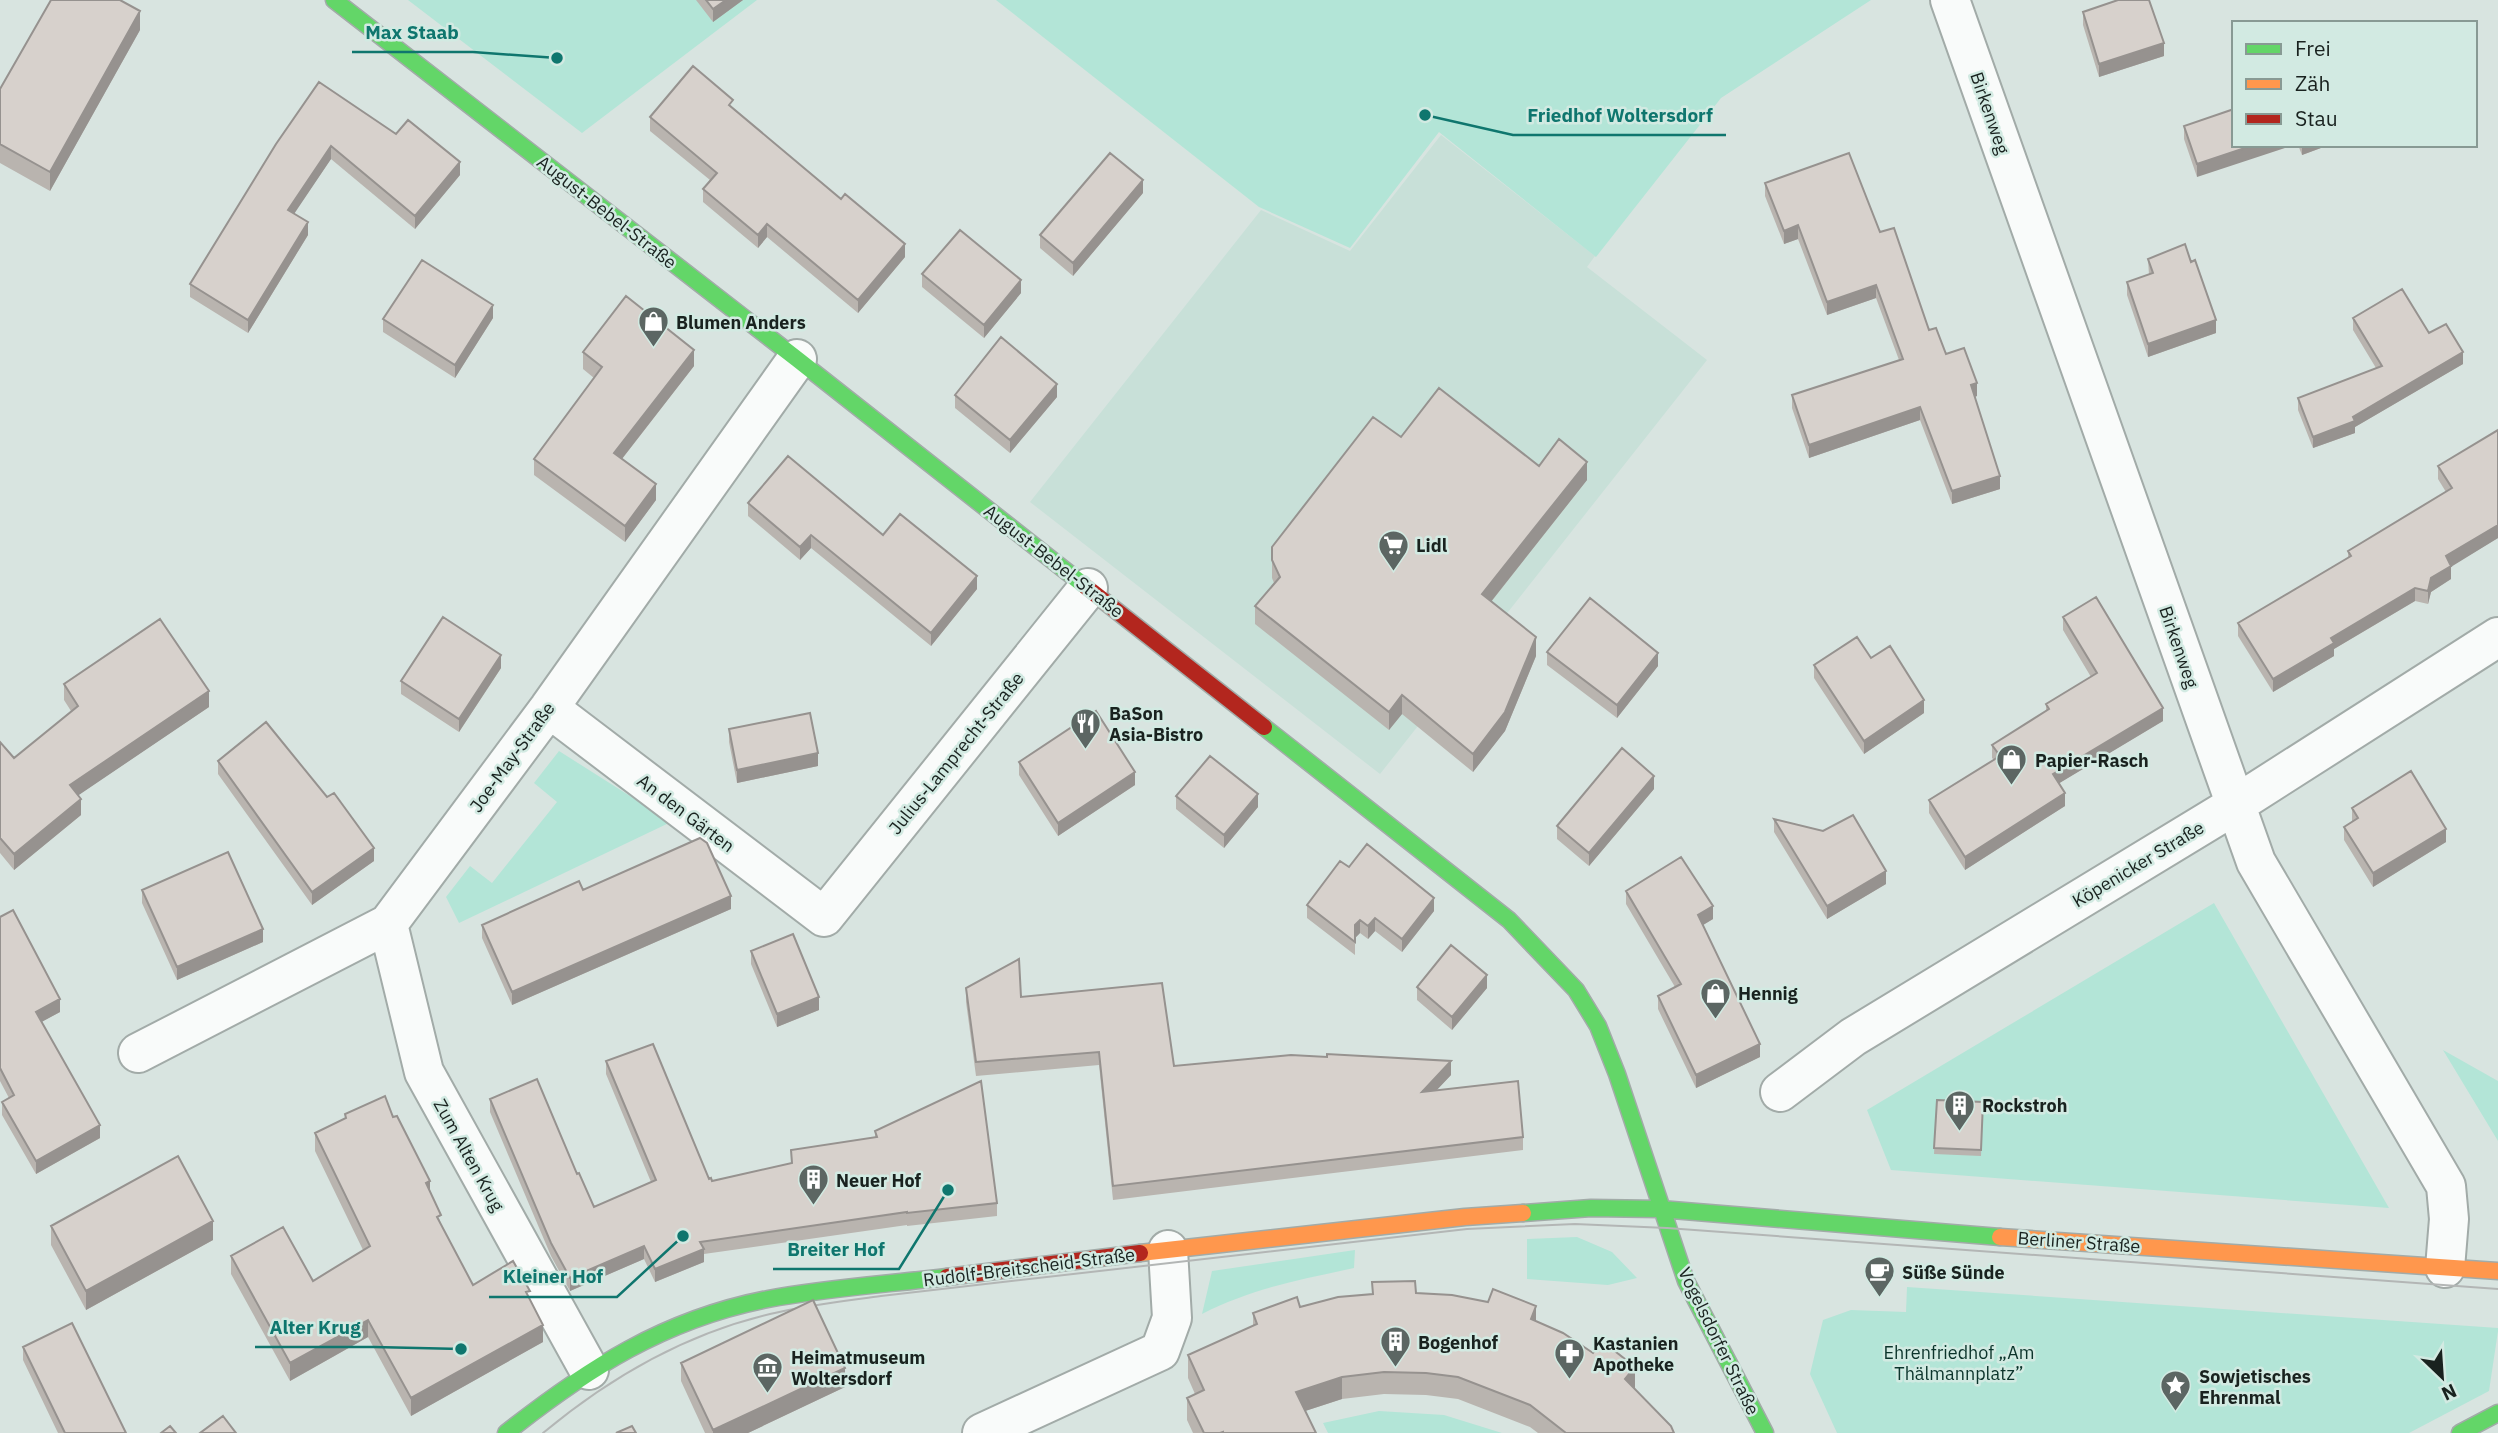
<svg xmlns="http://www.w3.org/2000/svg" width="2498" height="1433" font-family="'IBM Plex Sans',sans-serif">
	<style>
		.built { fill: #c8e0d8 }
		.green { fill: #b3e5d7 }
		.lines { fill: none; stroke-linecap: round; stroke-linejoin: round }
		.street-casing { stroke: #a2aba8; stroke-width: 42 }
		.fast-casing { stroke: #a2aba8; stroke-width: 19 }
		.slow-casing { stroke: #a2aba8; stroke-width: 19 }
		.jam-casing { stroke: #a2aba8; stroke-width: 19 }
		.street { stroke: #f9fbfa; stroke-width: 38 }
		.fast { stroke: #63d668; stroke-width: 16 }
		.slow { stroke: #ff974d; stroke-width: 16 }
		.jam { stroke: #b3261e; stroke-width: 16 }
		.tram { stroke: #b3b6b5; stroke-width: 2 }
		.wall { fill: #b9b4af }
		.shaded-wall { fill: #96928f }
		.building { fill: #d7d1cc; stroke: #96928f; stroke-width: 2 }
		.labels { text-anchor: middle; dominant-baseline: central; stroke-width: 5; stroke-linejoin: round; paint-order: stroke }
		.street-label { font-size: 18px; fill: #19221f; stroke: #d2eae2 }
		.poi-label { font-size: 18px; font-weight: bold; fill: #19221f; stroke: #d2eae2; text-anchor: start }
		.park-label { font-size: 18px; fill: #0b342b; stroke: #d2eae2 }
		.leader { fill: none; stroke: #0f766e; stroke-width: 2.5 }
		.callout-dot { fill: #0f766e; stroke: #d2eae2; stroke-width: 2.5 }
		.callout-label { font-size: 19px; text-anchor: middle; font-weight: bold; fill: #0f766e; stroke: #d2eae2; stroke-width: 5; stroke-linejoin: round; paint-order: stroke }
	</style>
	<rect width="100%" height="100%" fill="#d8e4e0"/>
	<path class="built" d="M1441,135L1595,256L1587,267L1707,360L1380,774L1030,502L1261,210L1350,251Z"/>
	<path class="green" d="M408,0H757L582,133Z
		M996,0H1871L1721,98L1596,257L1439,132L1350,248L1259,207Z
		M559,751L671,822L459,923L446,897L470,866L492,883L557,802L534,783Z
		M2214,903L2389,1208L1891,1170L1867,1110Z
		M2443,1050L2498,1081V1141Z
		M1577,1237L1612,1252L1637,1278L1608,1285L1527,1279V1239Z
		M1355,1250L1354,1268C1299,1280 1253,1288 1202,1314L1212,1271Z
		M1907,1287L2498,1328V1331L2489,1391L2409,1433H1837L1810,1374L1823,1320L1851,1310L1906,1312Z
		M1379,1411L1444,1415L1502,1433H1328L1323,1423Z"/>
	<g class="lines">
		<defs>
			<path id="street" d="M1950,0L2256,862L2446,1186L2449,1219L2445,1268
				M549,708L824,917L1088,588
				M388,924L424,1072L589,1370
				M138,1053L388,924L549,708L797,359
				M1780,1092L1853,1037L2235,805L2498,637
				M982,1433L1160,1351L1172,1318L1168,1250"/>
			<path id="fast" d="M334,0L797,359L1085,586
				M1264,727L1509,920L1576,990L1598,1026L1617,1074L1686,1281L1765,1433
				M1523,1213L1591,1208L1660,1209L2000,1237
				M506,1433C587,1369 664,1319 768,1299C826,1288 888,1284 947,1277
				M2460,1433L2498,1413"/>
			<path id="slow" d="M2000,1237L2498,1271
				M1140,1253L1465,1217L1523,1213"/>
			<path id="jam" d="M1085,586L1264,727
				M947,1277L1140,1253"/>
		</defs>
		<use href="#street" class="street-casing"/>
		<use href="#fast" class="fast-casing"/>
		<use href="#slow" class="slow-casing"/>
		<use href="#jam" class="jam-casing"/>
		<use href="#street" class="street"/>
		<use href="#fast" class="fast"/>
		<use href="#slow" class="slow"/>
		<use href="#jam" class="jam"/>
		<path class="tram" d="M543,1433C609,1378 685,1334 770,1314C807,1305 844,1301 881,1296L1467,1229L1575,1224L1667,1228L2498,1289"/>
	</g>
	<path class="wall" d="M696,0H743L713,22Z
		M2083,12L2164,56L2099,77L2083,25Z
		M140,30L50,191L0,163V89Z
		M733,108L905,257L858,313L767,237L758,248L703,202V189L710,180L650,131V117Z
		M2234,109L2197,177L2184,139V126Z
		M396,134L460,175L415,229L331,159L294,213L308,235L248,333L190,297V284L276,144Z
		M2298,145H2329L2302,155Z
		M1765,183L1880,232L1929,330L1977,396L1975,397L2000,489L1952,504L1920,420L1809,458L1792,408V395L1899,360L1876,298L1827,315L1798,239L1784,244L1765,196Z
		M1143,193L1073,276L1040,248V235Z
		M2148,259L2191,262L2216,333L2148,357L2127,295V282L2149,275Z
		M922,274L1021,293L984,338L922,287Z
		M493,318L455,378L383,332V319Z
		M2353,318L2429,333L2463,364L2355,427V433L2313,448L2298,410V398L2376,368L2353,330Z
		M583,352L694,366L622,459L656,500L625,542L534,475V459L594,378L583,369Z
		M955,395L1057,397L1010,453L955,408Z
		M2498,430V538L2451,566V579L2431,592L2428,604L2415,601L2334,649V656L2273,692L2238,636V623L2348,558V551L2446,492L2438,479V466Z
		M1401,437L1539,466L1587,480L1491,602L1536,656L1505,731L1473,772L1402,714L1389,730L1255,624V606L1274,583L1272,578V547Z
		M748,503L883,535L977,589L931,646L811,548L800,560L748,516Z
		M2063,617L2163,721L2059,783L2065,806L1965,870L1929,813V800L1994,760L1992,758V745L2046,711V704L2091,677L2063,630Z
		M1547,652L1658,666L1617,718L1547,665Z
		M1871,658L1924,713L1864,754L1814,678V665Z
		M501,668L459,732L401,694V681Z
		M64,684L209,707L78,795L81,815L14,870L0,853V742L14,758L71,711L64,700Z
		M729,729L818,766L737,783L729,742Z
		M218,761L374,861L312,905L218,774Z
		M1019,762L1135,785L1058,836L1019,775Z
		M1654,789L1589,866L1557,839V826Z
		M1176,796L1258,807L1224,848L1176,809Z
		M2352,808L2446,842L2373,887L2344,840V827L2352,822Z
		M1774,819L1886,884L1827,919L1774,832Z
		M1349,867L1434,911L1402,952L1375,931L1368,939L1360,933L1355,938V955L1307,918V905Z
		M142,890L263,942L177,980L142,903Z
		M1626,891L1713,919L1703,925L1760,1057L1696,1088L1658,1009V996L1675,987L1626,904Z
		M731,909L512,1005L482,938V925Z
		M0,917L60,1012L41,1022L100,1138L36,1174L2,1115V1102L9,1098L0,1081Z
		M751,951L819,1010L777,1027L751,964Z
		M1417,987L1487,988L1452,1030L1417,1000Z
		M966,988L1021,997L1174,1066L1451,1075L1436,1090L1523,1137V1150L1113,1200L1099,1065L976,1076L966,1002Z
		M606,1061L709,1179L712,1181L791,1163V1150L875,1138V1131L997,1203V1216L907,1226V1225L704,1254V1262L655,1282L644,1259L570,1291L551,1256L490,1112V1099L577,1174L594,1207L651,1182L606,1074Z
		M1937,1100L1983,1102L1981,1156L1934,1154Z
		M345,1114L393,1117L430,1192L441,1224L473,1285L530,1300L543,1342L411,1416L368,1337L290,1381L231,1274V1256L313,1281L363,1250L315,1151V1133L345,1118Z
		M51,1226L213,1240L86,1310L51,1245Z
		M1372,1282L1536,1321L1635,1389L1674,1433H1538L1530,1427L1458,1399L1426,1395L1384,1394L1342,1399L1305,1411L1316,1433H1193L1187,1420V1398L1195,1394L1188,1378V1355L1253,1326V1313L1300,1307L1372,1294Z
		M23,1347L126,1433H58L23,1360Z
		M681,1363L845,1387L748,1433H705L681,1381Z"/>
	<path class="shaded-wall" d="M726,0H743L713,22V9Z
		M140,11V30L50,191V172Z
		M2164,43V56L2099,77V64Z
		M2254,145H2294L2197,177V164Z
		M2302,145H2329L2302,155Z
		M331,146V159L288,223V210Z
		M460,162V175L415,229V216Z
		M1143,180V193L1073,276V263Z
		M308,222V235L248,333V320Z
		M767,224V237L758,248V235Z
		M1798,225V239L1784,244V231Z
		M905,244V257L858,313V300Z
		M1021,280V293L984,338V325Z
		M1876,285V298L1827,315V302Z
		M493,305V318L455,378V365Z
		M2216,320V333L2148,357V344Z
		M694,350V366L614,469V453Z
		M2463,352V364L2355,427V433L2313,448V437L2353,417Z
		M1977,383V396L1971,398V385Z
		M1057,384V397L1010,453V440Z
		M1920,407V420L1809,458V445Z
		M1587,462V480L1482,613V594Z
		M2000,476V489L1952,504V491Z
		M656,484V500L625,542V526Z
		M2498,525V538L2446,570V556Z
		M811,535V548L800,560V547Z
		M2451,566V579L2431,592L2428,604V591L2431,578Z
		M977,576V589L931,646V633Z
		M2415,588V601L2334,649V656L2273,692V679L2331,638Z
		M1536,637V656L1505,731L1473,772V754Z
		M1658,653V666L1617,718V705Z
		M501,655V668L459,732V719Z
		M209,691V707L70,801V785Z
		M1402,695V714L1389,730V712Z
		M1924,700V713L1864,754V741Z
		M2163,708V721L2053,787V774Z
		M818,753V766L737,783V770Z
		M1135,772V785L1058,836V823Z
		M1654,776V789L1589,866V853Z
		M2065,793V806L1965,870V857Z
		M1258,794V807L1224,848V835Z
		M81,799V815L14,870V854Z
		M2446,829V842L2373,887V873Z
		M374,848V861L312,905V892Z
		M1886,871V884L1827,919V906Z
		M731,896V909L512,1005V992Z
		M1434,898V911L1402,952V939Z
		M1713,906V919L1698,928V915Z
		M1375,918V931L1368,939V926Z
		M1360,920V933L1355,938V955V925Z
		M263,929V942L177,980V967Z
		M1487,975V988L1452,1030V1017Z
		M819,997V1010L777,1027V1014Z
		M60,999V1012L36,1025V1012Z
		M1760,1044V1057L1696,1088V1075Z
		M1451,1061V1075L1422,1106V1092Z
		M100,1125V1138L36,1174V1161Z
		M430,1181V1198L426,1183Z
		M213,1221V1240L86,1310V1291Z
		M644,1246V1259L570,1291V1278Z
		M704,1249V1262L655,1282V1269Z
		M1536,1306V1328L1531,1319Z
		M368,1320V1337L290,1381V1363Z
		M543,1325V1342L411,1416V1398Z
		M1635,1367V1389L1625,1401V1379Z
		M845,1368V1387L748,1433H713V1430Z
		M1342,1377V1399L1296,1414V1392Z"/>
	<path class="building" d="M51,0H120L140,11L50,172L0,144V89Z
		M706,0H726L713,9Z
		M2118,0H2149L2164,43L2099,64L2083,12Z
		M693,66L733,100L729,105L841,199L845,194L905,244L858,300L767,224L758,235L703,189L717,173L650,117Z
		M319,82L396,134L408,120L460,162L415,216L331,146L288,210L308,222L248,320L190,284L276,144Z
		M2234,109V145H2254L2197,164L2184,126Z
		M1110,153L1143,180L1073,263L1040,235Z
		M1849,153L1880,232L1894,228L1929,330L1936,328L1946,354L1964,348L1977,383L1971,385L2000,476L1952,491L1920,407L1809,445L1792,395L1903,359L1876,285L1827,302L1798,225L1784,231L1765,183Z
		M960,230L1021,280L984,325L922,274Z
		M2185,244L2191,262L2195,260L2216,320L2148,344L2127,282L2153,273L2148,259Z
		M422,260L493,305L455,365L383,319Z
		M2402,289L2429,333L2446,324L2463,352L2353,417L2355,421L2313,437L2298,398L2382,366L2353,318Z
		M626,296L694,350L614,453L656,484L625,526L534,459L602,367L583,352Z
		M1001,337L1057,384L1010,440L955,395Z
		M1439,388L1539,466L1559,439L1587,462L1482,594L1536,637L1505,712L1473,754L1402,695L1389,712L1255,606L1280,577L1272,560V547L1373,417L1401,437Z
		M2498,430V525L2446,556L2451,566L2431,578L2428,591L2415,588L2331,638L2334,643L2273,679L2238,623L2351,556L2348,551L2452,488L2438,466Z
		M788,456L883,535L900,514L977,576L931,633L811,535L800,547L748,503Z
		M2096,597L2163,708L2053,774L2065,793L1965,857L1929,800L2000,756L1992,745L2049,709L2046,704L2097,673L2063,617Z
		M1590,598L1658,653L1617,705L1547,652Z
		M443,617L501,655L459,719L401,681Z
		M160,619L209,691L70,785L81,799L14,854L0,838V742L14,758L78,706L64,684Z
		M1857,637L1871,658L1890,646L1924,700L1864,741L1814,665Z
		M1096,711L1135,772L1058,823L1019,762Z
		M810,713L818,753L737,770L729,729Z
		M266,722L327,797L334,793L374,848L312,892L218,761Z
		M1622,748L1654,776L1589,853L1557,826Z
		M1210,756L1258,794L1224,835L1176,796Z
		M2411,771L2446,829L2373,873L2344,827L2358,818L2352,808Z
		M1853,815L1886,871L1827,906L1774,819L1823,831Z
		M700,838L707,843L731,896L512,992L482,925L579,881L583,890Z
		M1367,844L1434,898L1402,939L1375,918L1368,926L1360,920L1355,925V942L1307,905L1340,861L1349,867Z
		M228,852L263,929L177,967L142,890Z
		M1681,857L1713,906L1698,915L1760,1044L1696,1075L1658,996L1681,984L1626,891Z
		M13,910L60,999L36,1012L100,1125L36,1161L2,1102L14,1095L0,1068V917Z
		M793,934L819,997L777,1014L751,951Z
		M1451,945L1487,975L1452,1017L1417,987Z
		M1019,959L1021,997L1162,983L1174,1066L1291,1055L1327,1057V1054L1451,1061L1422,1092L1518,1081L1523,1137L1113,1186L1099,1052L976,1062L966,988Z
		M653,1044L709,1179L711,1178L712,1181L792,1163L791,1150L877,1137L875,1131L981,1081L997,1203L907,1213V1212L700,1242L704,1249L655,1269L644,1246L570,1278L551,1243L490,1099L537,1079L577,1174L579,1173L594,1207L656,1180L606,1061Z
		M385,1096L393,1117L397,1116L430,1181L426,1183L441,1215L437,1217L473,1285L513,1261L530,1291L526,1292L543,1325L411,1398L368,1320L290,1363L231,1256L283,1227L313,1281L370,1246L315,1133L346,1118L345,1114Z
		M1937,1100L1983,1102L1981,1150L1934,1148Z
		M178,1156L213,1221L86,1291L51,1226Z
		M1415,1281L1416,1293L1452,1295L1488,1302L1493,1289L1536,1306L1531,1319L1563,1333L1593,1353L1602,1341L1635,1367L1625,1379L1671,1426L1674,1433H1566L1530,1405L1458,1377L1426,1373L1384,1372L1342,1377L1296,1392L1316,1433H1223V1432L1220,1433H1204L1187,1398L1204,1390L1188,1355L1257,1324L1253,1313L1297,1297L1300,1307L1338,1297L1373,1294L1372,1282Z
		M813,1300L845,1368L713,1430L681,1363Z
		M72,1323L126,1433H65L23,1347Z
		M223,1416L236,1433H200Z
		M170,1426L176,1433H161Z
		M632,1426L636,1433H616Z"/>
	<defs>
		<symbol id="shop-pin" viewBox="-11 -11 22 30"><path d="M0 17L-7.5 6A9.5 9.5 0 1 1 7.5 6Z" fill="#5c6663" stroke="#d2eae2"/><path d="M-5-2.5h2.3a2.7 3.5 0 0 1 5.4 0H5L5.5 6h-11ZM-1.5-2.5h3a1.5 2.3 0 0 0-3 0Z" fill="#fff"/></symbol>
		<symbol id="supermarket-pin" viewBox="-11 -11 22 30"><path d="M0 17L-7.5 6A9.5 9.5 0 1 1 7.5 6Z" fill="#5c6663" stroke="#d2eae2"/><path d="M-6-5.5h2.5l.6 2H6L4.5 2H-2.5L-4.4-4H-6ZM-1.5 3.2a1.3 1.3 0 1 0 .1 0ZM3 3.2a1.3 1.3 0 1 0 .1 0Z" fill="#fff"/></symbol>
		<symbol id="restaurant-pin" viewBox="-11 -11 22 30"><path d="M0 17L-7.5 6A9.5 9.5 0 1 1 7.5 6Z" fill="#5c6663" stroke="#d2eae2"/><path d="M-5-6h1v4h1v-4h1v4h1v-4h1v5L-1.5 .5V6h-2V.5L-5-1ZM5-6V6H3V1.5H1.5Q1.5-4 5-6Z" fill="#fff"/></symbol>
		<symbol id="building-pin" viewBox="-11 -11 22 30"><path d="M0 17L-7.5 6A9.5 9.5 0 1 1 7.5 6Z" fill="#5c6663" stroke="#d2eae2"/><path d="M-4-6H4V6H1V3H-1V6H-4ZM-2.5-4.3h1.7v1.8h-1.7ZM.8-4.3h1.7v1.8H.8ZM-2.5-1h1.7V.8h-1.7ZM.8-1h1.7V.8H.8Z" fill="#fff"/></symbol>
		<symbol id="cafe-pin" viewBox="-11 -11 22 30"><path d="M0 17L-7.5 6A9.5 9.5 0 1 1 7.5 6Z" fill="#5c6663" stroke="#d2eae2"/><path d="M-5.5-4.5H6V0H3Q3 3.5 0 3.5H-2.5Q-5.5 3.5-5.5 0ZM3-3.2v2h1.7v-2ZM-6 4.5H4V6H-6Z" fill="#fff"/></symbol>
		<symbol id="pharmacy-pin" viewBox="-11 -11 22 30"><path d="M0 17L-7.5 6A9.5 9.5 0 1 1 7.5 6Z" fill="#5c6663" stroke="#d2eae2"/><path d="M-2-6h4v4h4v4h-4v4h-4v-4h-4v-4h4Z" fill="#fff"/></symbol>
		<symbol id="museum-pin" viewBox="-11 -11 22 30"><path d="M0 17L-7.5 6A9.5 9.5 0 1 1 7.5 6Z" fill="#5c6663" stroke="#d2eae2"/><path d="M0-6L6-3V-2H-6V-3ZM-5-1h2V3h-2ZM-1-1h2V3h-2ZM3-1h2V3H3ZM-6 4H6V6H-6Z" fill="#fff"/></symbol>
		<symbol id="sight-pin" viewBox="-11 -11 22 30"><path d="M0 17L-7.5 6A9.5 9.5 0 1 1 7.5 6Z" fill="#5c6663" stroke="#d2eae2"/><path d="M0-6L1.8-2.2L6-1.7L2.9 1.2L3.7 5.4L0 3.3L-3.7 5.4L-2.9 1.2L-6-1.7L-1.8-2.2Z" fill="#fff"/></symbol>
	</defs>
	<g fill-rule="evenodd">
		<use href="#shop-pin" x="636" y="304" width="35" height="47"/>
		<use href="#supermarket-pin" x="1376" y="528" width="35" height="47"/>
		<use href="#restaurant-pin" x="1068" y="706" width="35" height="47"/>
		<use href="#shop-pin" x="1994" y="742" width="35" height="47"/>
		<use href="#shop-pin" x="1698" y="976" width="35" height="47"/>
		<use href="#building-pin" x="1942" y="1088" width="35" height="47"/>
		<use href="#building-pin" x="796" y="1162" width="35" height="47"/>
		<use href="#cafe-pin" x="1862" y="1254" width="35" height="47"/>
		<use href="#building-pin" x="1378" y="1324" width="35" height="47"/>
		<use href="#pharmacy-pin" x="1552" y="1336" width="35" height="47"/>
		<use href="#museum-pin" x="750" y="1350" width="35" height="47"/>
		<use href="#sight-pin" x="2158" y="1368" width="35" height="47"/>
	</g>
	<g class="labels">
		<g class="street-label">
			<text transform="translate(1990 113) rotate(71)">Birkenweg</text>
			<text transform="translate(607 212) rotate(38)">August-Bebel-Straße</text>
			<text transform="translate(1054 561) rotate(38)">August-Bebel-Straße</text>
			<text transform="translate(2179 647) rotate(71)">Birkenweg</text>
			<text transform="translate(956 753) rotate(-51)">Julius-Lamprecht-Straße</text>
			<text transform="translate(512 757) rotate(-54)">Joe-May-Straße</text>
			<text transform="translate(686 813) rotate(37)">An den Gärten</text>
			<text transform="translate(2138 864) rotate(-31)">Köpenicker Straße</text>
			<text transform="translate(469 1155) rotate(61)">Zum Alten Krug</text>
			<text transform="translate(2079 1242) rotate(4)">Berliner Straße</text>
			<text transform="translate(1029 1267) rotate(-7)">Rudolf-Breitscheid-Straße</text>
			<text transform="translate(1719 1341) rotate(64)">Vogelsdorfer Straße</text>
		</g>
		<g class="poi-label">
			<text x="676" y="322">Blumen Anders</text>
			<text x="1416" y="545">Lidl</text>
			<text x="1109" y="713">BaSon<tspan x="1109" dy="21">Asia-Bistro</tspan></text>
			<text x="2035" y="760">Papier-Rasch</text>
			<text x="1738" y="993">Hennig</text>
			<text x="1982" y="1105">Rockstroh</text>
			<text x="836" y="1180">Neuer Hof</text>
			<text x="1902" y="1272">Süße Sünde</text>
			<text x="1418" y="1342">Bogenhof</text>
			<text x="1593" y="1343">Kastanien<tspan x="1593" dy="21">Apotheke</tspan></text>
			<text x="791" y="1357">Heimatmuseum<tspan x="791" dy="21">Woltersdorf</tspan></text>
			<text x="2199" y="1376">Sowjetisches<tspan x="2199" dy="21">Ehrenmal</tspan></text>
		</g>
		<g class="park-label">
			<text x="1959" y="1352">Ehrenfriedhof „Am<tspan x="1959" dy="21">Thälmannplatz”</tspan></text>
		</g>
	</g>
	<path class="leader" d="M557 58L473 52H352M1425 115L1513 135H1726M948 1190L899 1269H773M683 1236L617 1297H489M461 1349L374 1347H255"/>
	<g class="callout-dot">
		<circle cx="557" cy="58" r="7"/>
		<circle cx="1425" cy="115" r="7"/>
		<circle cx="948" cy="1190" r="7"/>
		<circle cx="683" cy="1236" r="7"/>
		<circle cx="461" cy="1349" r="7"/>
	</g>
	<g class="callout-label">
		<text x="412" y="39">Max Staab</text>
		<text x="1620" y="122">Friedhof Woltersdorf</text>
		<text x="836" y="1256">Breiter Hof</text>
		<text x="553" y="1283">Kleiner Hof</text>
		<text x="315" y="1334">Alter Krug</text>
	</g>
	<rect x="2232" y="21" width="245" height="126" fill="#d2eae2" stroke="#889a94" stroke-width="2"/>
	<rect x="2246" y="44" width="35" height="10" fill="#63d668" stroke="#889a94" stroke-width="2"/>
	<text x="2295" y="56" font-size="21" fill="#19221f">Frei</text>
	<rect x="2246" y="79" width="35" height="10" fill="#ff974d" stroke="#889a94" stroke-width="2"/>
	<text x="2295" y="91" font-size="21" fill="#19221f">Zäh</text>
	<rect x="2246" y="114" width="35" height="10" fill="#b3261e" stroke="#889a94" stroke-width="2"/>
	<text x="2295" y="126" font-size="21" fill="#19221f">Stau</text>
	<g transform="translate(2442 1377) rotate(155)" stroke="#d2eae2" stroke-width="5" paint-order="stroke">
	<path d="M0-5L12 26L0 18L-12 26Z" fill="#19221f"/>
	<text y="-10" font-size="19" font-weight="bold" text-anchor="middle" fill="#19221f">N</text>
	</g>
</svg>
